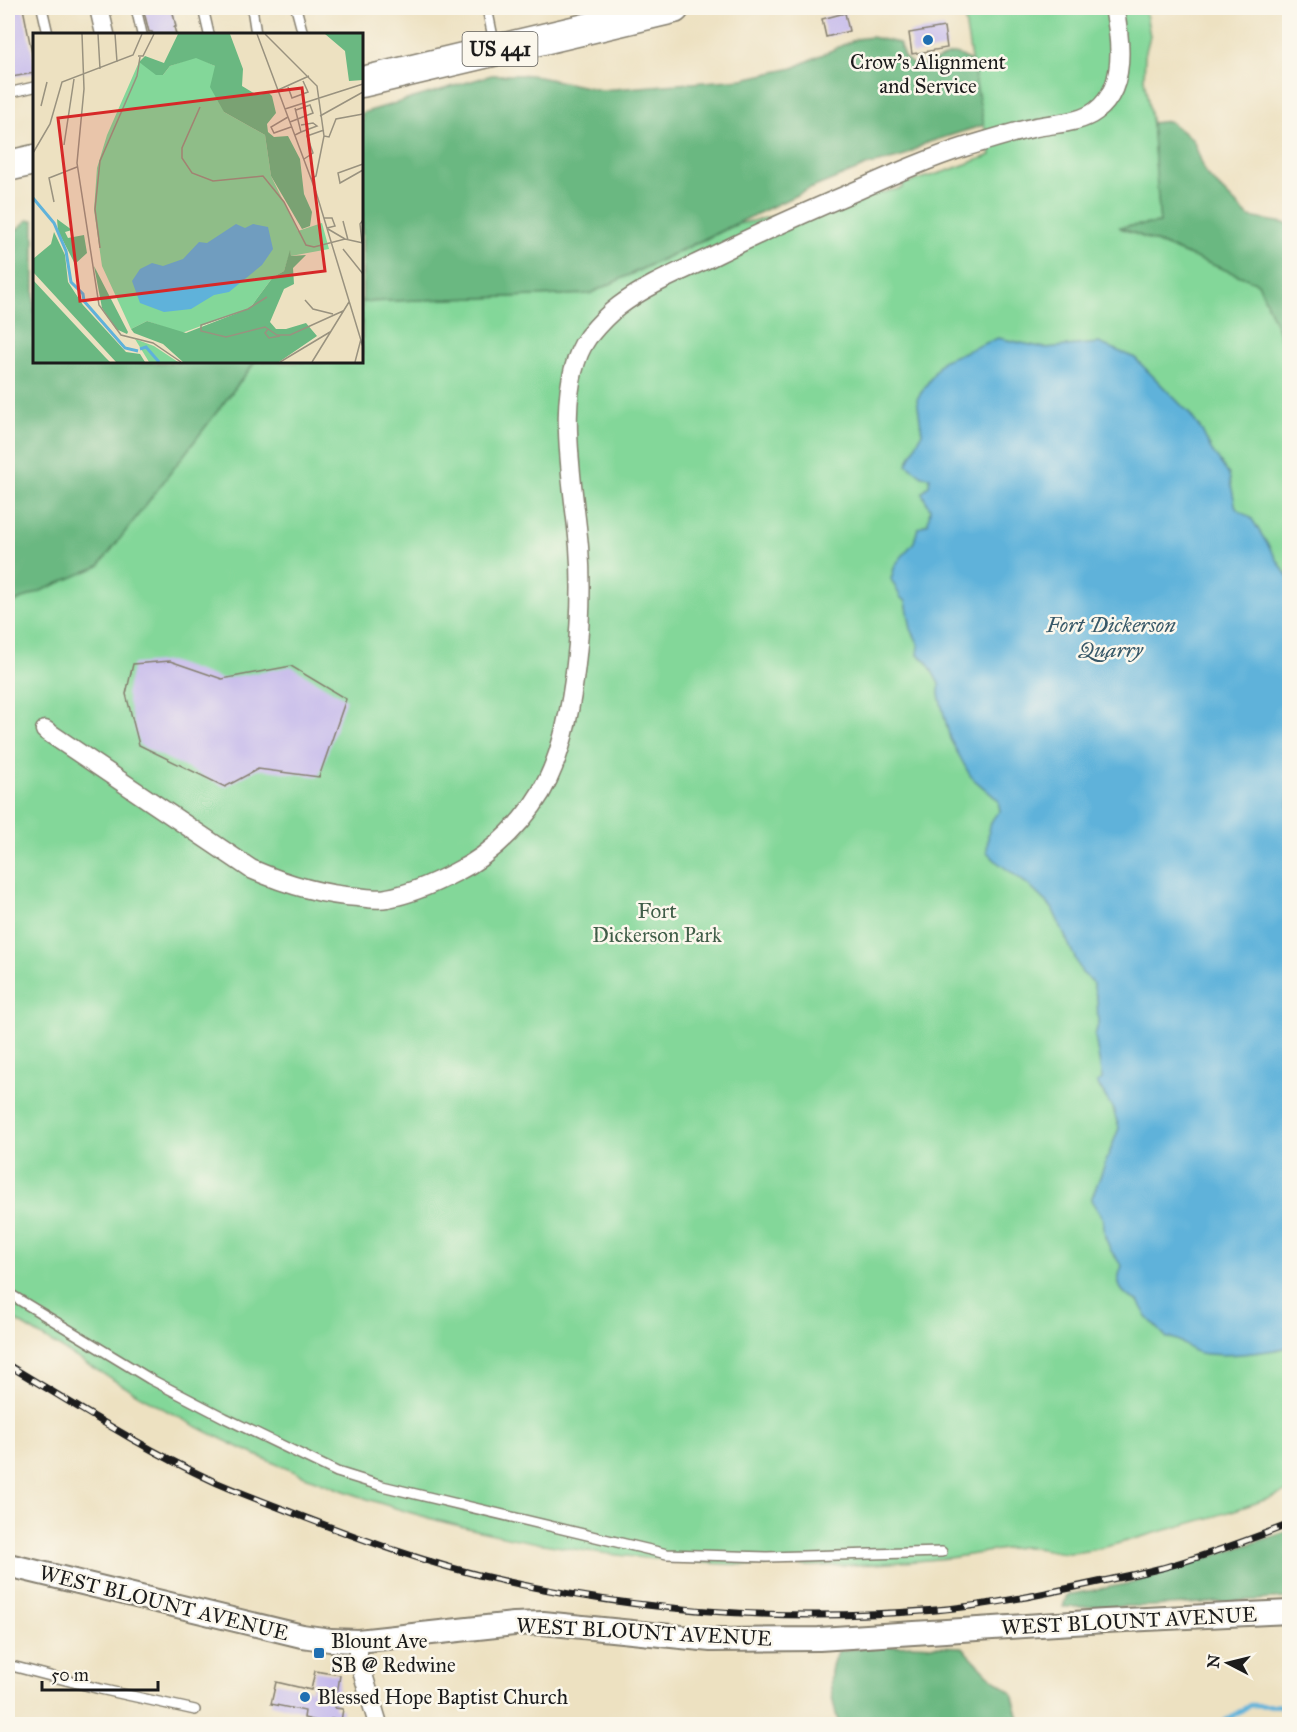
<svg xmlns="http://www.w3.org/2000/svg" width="1297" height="1732" font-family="'IM FELL Great Primer',serif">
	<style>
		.green { fill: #83d799; stroke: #507a5a; stroke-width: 1.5 }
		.forest { fill: #6ab881; stroke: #436a4e; stroke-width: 1.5 }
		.water { fill: #5fb2da; stroke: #3e677b; stroke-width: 1.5 }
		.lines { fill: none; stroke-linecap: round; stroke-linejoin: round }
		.stream { stroke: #5fb2da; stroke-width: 4.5 }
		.building { fill: #c5b9eb }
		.service-casing { stroke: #847e6e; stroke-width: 12 }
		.minor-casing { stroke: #847e6e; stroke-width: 21 }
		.tertiary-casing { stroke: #847e6e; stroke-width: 26 }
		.trunk-casing { stroke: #847e6e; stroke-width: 33 }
		.service { stroke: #fff; stroke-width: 9 }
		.minor { stroke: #fff; stroke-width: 18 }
		.tertiary { stroke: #fff; stroke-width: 22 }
		.trunk { stroke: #fff; stroke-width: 30 }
		.rail-casing { stroke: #1c1c1c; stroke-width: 7 }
		.rail { stroke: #fbf7ec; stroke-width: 4.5; stroke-dasharray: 14; stroke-linecap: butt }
		.poi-dot { fill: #1f6fb2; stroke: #fbf7ec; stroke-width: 2 }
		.labels { text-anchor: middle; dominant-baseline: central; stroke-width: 5; stroke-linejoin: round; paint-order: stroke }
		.shield { fill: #fbf7ec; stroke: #5f5e5a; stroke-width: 1.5 }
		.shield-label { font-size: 20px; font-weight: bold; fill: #1c1c1c }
		.poi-label { font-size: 21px; fill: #1c1c1c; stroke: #fbf7ec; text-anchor: start }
		.park-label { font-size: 21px; fill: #405d48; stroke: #fbf7ec }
		.street-label { font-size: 21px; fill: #1c1c1c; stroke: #fbf7ec }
		.water-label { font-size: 22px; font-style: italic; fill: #375868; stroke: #fbf7ec }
		.inset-river { fill: none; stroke: #5fb2da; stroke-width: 3 }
		.inset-road { fill: none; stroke: #99927f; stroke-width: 1.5 }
		.view { fill: #d62828; fill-opacity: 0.15; stroke: #d62828; stroke-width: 3 }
		.inset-edge { fill: none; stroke: #1c1c1c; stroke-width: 3 }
	</style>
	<rect width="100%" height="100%" fill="#fbf7ec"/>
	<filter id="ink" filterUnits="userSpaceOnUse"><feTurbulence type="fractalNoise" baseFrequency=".0167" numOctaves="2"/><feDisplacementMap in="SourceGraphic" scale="12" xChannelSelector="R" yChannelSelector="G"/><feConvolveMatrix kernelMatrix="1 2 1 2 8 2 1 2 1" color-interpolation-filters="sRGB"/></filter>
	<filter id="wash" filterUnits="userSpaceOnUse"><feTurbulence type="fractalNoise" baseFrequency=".008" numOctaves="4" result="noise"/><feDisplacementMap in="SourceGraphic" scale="24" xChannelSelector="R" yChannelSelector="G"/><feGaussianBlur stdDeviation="1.35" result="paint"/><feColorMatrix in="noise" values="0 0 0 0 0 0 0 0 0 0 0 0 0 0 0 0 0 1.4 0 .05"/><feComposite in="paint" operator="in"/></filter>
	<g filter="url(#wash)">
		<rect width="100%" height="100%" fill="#ede1c1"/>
		<path class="green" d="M963,8H1145L1150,36L1145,55L1144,79L1153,130L1160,223L1120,228L1258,283L1289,356V1491C1243,1509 1196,1522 1148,1535C1122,1542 1095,1552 1069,1553C1053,1553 1037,1546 1022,1547C997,1549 973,1555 948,1558C901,1563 854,1566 807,1566C603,1566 415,1532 230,1443C153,1407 81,1360 8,1316V605L99,566L255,362H362V302L589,294L738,224L903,188V184L947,171L991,155L976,90Z"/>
		<path class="forest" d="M871,37L899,43L904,57L915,66C919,65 926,65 930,63C950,56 950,47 972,62L984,125L926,143L902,157L866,166L807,190L589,294L362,302V113L492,75H530L601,90L743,79L793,68L856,39Z
			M1169,121L1193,140L1206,174L1249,217L1289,224V356L1258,283L1119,227L1160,223L1152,123Z
			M28,220H34V362H255L99,566L8,605V327L12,320L8,297V237Z
			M1289,1531V1598L1152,1606L1063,1607L1067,1595L1132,1583Z
			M911,1645L962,1647L988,1674L1012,1693L1019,1719L1023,1724H839C832,1701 824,1672 839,1650Z"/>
		<path class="water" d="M998,338L1045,348L1099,343L1135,358L1189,413L1202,431L1211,449L1229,475L1236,508L1252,519L1289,579V1347C1265,1353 1224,1357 1200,1353C1187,1351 1181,1337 1167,1338L1147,1317L1138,1301C1120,1294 1114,1284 1122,1266L1111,1251L1105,1237L1103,1219L1091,1200L1119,1128L1113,1109L1097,1083L1102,1079L1095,1036L1098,1024L1097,999L1092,981L1082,973L1052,908L1027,884L997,862L987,852C988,837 987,821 1000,811L998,800L971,777L950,739L939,695V684L926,660L918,655L919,645L911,629L906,601L901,598L891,579L895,565L914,542L918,528L928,523L930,509L922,493L929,485L930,477L922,476L907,464L922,433L917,399L942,361Z"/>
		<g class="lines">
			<path class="stream" d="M1220,1724L1250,1705L1290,1706"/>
		</g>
		<g id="blocks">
			<path class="building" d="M8,8H23L34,63V73L12,77L8,54Z
				M143,8H172L176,27H174L176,34H153L152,32H149Z
				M845,13L849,31L826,37L822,19Z
				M944,27L947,48L912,54L909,33Z
				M170,661L222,679L291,666L346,699L319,777L258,769L225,787L139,745L126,694L133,664Z
				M315,1671L340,1675L335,1708L343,1709L341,1721L331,1719L330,1724L304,1718L305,1711L271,1704L276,1682L311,1690Z"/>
		</g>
	</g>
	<g filter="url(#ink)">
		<use href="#blocks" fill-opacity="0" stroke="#847e6e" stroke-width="1.5"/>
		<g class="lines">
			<defs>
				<path id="service" d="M42,8L48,34
					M136,8L142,34
					M203,8L209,34
					M252,8L256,34
					M296,8L303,34
					M487,8L495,47
					M8,93L34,87
					M8,1293L150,1379L225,1418L337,1472L382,1486L667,1554L767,1557L942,1552
					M8,1665L100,1689L195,1710"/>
				<path id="minor" d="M99,8L105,34
					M45,730L251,869C286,884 320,895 358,897C367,898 378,900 387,898C411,894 435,883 456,872C492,855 531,816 548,779C576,720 584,612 579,547C574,486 552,388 588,337C597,326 608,314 619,306C648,284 685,270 717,254C764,231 811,210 858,190C894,174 930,158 968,146C989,140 1011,133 1032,128C1052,123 1079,124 1096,111C1127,88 1121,40 1114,8
					M358,1641V1658L378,1724"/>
				<path id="tertiary" d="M8,1565L302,1636L330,1640L358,1641L514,1624L543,1623L711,1640L819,1639L1105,1621L1290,1612"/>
				<path id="trunk" d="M362,82L674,8
					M8,166L34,160"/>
			</defs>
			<use href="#service" class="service-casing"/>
			<use href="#minor" class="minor-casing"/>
			<use href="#tertiary" class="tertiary-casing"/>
			<use href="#trunk" class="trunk-casing"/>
			<use href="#service" class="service"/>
			<use href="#minor" class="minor"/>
			<use href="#tertiary" class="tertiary"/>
			<use href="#trunk" class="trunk"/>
			<defs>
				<path id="rail" d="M8,1365C75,1405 142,1448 213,1481C237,1492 263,1501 288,1511C358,1538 427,1564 500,1580C642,1612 791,1622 936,1610C992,1605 1048,1593 1103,1581C1122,1577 1142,1573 1162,1568C1205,1556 1248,1540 1290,1524"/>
			</defs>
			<use href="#rail" class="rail-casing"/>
			<use href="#rail" class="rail"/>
		</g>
	</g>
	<g class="poi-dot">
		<circle cx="928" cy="40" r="6"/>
		<rect x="313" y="1647" width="12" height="12" rx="3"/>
		<circle cx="305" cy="1697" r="6"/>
	</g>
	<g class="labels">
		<rect class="shield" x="462.5" y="32" width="75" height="34" rx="4.5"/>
		<g class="shield-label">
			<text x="500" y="49">US 441</text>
		</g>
		<g class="poi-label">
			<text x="928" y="62" text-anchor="middle">Crow's Alignment<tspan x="928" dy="24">and Service</tspan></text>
			<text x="331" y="1641">Blount Ave<tspan x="331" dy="24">SB @ Redwine</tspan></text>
			<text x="317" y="1697">Blessed Hope Baptist Church</text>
		</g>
		<g class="park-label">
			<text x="657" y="911">Fort<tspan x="657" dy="24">Dickerson Park</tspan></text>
		</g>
		<g class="street-label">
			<text transform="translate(164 1603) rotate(14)">WEST BLOUNT AVENUE</text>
			<text transform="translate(1129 1621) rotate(-3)">WEST BLOUNT AVENUE</text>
			<text transform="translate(644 1632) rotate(3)">WEST BLOUNT AVENUE</text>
		</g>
		<g class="water-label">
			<text x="1111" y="624">Fort Dickerson<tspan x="1111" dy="25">Quarry</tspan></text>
		</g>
	</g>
	<g transform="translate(33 33)">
		<rect width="330" height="330" fill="#ede1c1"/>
		<path d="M163,24L182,33L191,79L232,102L238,143L265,198L289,190L296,216L258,223L257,219L251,238L240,244L217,275L149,300L114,288L98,296L69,233L61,177L64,135L74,102L106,29L130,42L137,33ZM102,306L121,313L145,329H116Z" fill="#83d799"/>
		<path d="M145,1H197L210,36L209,53L224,62L236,60L239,63L243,80L234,91L235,99L241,104L255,103L267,126L271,161L279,179L277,193L269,196L238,143L232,102L191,79L177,54L182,33L163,25L137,33L130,42H123L106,29L112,23L131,30ZM292,1H330V47L316,48L312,18ZM24,186L39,197L32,199L35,205L51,202L54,220L42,231L25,198ZM21,199L32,222L35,249L50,272L93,319L107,321L112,329H83L0,239V226L18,211ZM257,217L258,223L273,222L260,235L261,251L251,256L237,289L243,296H253L273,290L284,303L246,329H150L130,311L101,300L98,296L114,288L153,300L217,275L240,244L251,238ZM61,233L95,299L94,301L83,296L69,275ZM0,247L72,324L77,329H0Z" fill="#6ab881"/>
		<path d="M203,191L212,195L220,191L235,194L240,216L229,232L196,259L181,262L158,276L131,279L107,270L99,248L107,236L119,230L130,233L150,226L166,209L174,210Z" fill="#5fb2da"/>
		<path class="inset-river" d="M0,165L21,190L33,218L38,249L50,261L51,268L92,315L105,318M107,316L113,314L126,329"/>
		<path class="inset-road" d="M49,1L51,56L44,130L66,272L88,302L120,310L148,329M65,1L67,36M82,1L84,29M224,1L283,159L330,314M232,1L284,53L291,103L283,143L278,146M105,23H110L121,1M255,54L259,65L275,59L270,48M245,57L276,43M8,73L14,49M167,74L149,115V125L159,140L180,148L230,143L251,169L273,212L281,214L312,206L330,210M252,76L330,51M287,83L330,59M255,84L238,94L241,100L258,94M257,89L280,80L277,72L263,77M268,92L280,90L284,93L268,99M262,102L268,99L262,75M291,103L296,104L303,86L330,81M31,112L41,46M0,120L17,91L29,49L100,22L109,1M271,126L280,120L274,103L291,97M330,131L305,140L307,150L330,137M21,169L16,145L44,134M291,185H299L302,193L294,195M310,188L315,207M295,196L312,206M329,210L327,191L330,187M67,215L62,176L67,128L104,43L107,24M310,216L330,241M234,264L215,276L168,292V298L193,304L232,294L244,302H257L310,278M272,267L280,276L300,281M235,296L232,300L236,305L247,303M247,329L297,299M279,329L316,269M322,329L328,306"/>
		<path class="view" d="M269,55L292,238L47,268L25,85Z"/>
		<rect width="330" height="330" class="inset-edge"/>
	</g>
	<rect width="1297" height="1732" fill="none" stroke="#fbf7ec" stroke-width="30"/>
	<g transform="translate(1228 1663) rotate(277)" stroke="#fbf7ec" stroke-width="4.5" paint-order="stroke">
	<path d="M0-4.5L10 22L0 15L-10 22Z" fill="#1c1c1c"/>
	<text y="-9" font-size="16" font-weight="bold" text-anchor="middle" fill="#1c1c1c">N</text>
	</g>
	<path d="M42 1681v9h116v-9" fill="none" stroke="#1c1c1c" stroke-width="3"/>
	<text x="51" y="1681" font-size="18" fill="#1c1c1c" stroke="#fbf7ec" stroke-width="4.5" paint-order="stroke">50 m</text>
</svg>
